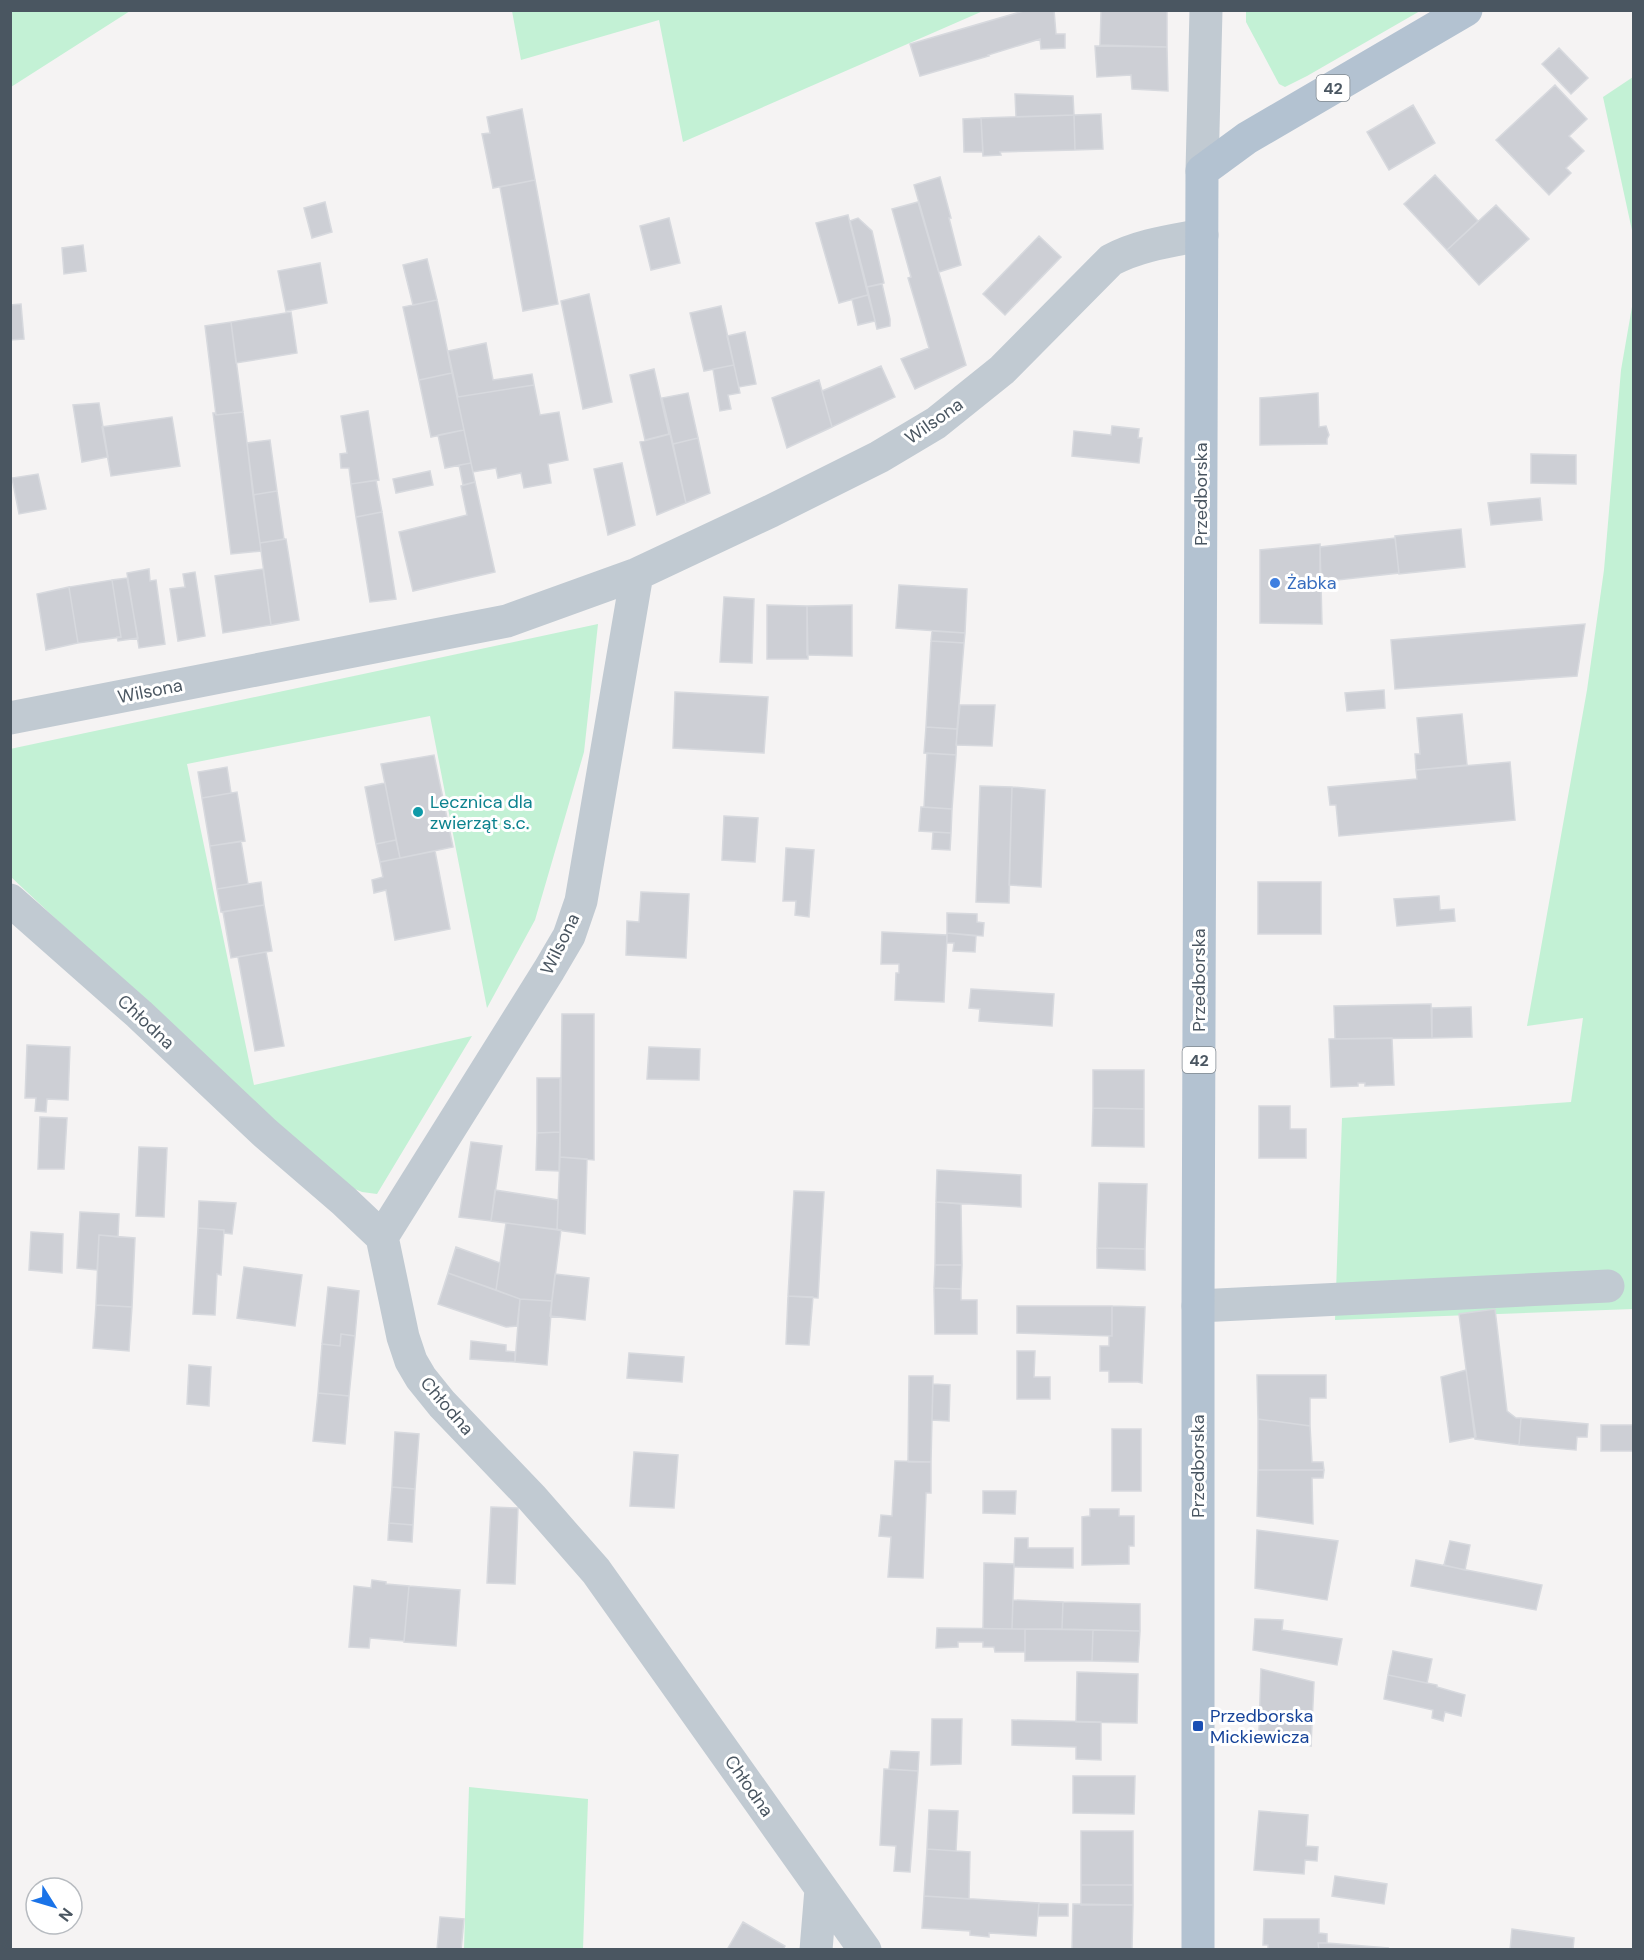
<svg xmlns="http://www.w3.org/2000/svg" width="1644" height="1960" font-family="'DM Sans',sans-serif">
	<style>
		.green { fill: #c3f1d5 }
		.building { fill: #cdcfd5; stroke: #d7d9de; stroke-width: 1.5 }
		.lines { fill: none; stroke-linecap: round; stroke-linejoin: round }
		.minor { stroke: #c1cad2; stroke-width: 33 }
		.major { stroke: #b3c2d1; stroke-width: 33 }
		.shop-dot { fill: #3f7fe0; stroke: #fff; stroke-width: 2 }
		.culture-dot { fill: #0f9aa8; stroke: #fff; stroke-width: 2 }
		.transit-dot { fill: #1a4fb4; stroke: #fff; stroke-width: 2 }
		.labels { text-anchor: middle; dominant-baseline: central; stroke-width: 6; stroke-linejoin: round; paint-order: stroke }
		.shield { fill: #fff; stroke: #808990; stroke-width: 1.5 }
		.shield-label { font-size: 16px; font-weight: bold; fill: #4a5661 }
		.street-label { font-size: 18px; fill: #4a5661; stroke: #fff }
		.shop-label { font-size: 18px; fill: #366cbe; stroke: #fff; text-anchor: start }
		.culture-label { font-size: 18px; fill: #0d838f; stroke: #fff; text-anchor: start }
		.transit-label { font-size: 18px; fill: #164399; stroke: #fff; text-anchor: start }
	</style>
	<rect width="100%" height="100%" fill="#f5f3f3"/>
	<path class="green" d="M11,10H130V11L11,87Z
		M512,11V10L983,11L683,142L659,20L521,60Z
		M1246,11V10L1420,11L1307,76L1285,87L1279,84L1246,22Z
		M1633,77V235L1603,97Z
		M1633,301V1309L1335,1320L1342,1118L1571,1102L1583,1018L1527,1026L1587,690L1604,570L1621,370Z
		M598,624L584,752L535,920L487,1008L430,716L187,764L254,1085L472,1036L377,1194L362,1192L343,1184L226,1078L11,877L10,749Z
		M469,1787L588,1799L583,1949H464Z"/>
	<path class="building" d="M1027,10H1054L1056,34H1065V48L1041,49L1040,39L988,55L989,56L920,76L910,44Z
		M1133,10H1167V47L1100,45L1101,11Z
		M1095,46L1167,47L1168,91L1132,89L1131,75L1097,77Z
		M1559,48L1588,78L1571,94L1542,64Z
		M1555,85L1587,119L1569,136L1584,151L1566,168L1571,173L1549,195L1496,140Z
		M1015,94L1073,96L1074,115L1016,117Z
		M1413,105L1435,143L1389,170L1367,132Z
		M522,109L535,180L493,188L482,134L490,133L487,117Z
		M1101,114L1103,149L1075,150L1074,115Z
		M1074,115L1075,150L1000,152L1001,155L983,156L981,118Z
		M981,118L983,152H964L963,119Z
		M1435,175L1478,221L1447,250L1404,204Z
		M940,177L951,218H949L961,265L939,272L914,185Z
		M535,180L558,304L523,311L500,187Z
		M325,202L332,232L312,238L304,208Z
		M918,202L966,365L915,389L901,359L929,348L908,278L911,277L892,209Z
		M1496,205L1529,239L1479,285L1447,250Z
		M848,215L868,295L839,303L816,223Z
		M669,218L680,263L651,270L640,226Z
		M858,218L872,231L884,283L867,287L850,221Z
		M1039,236L1061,257L1005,315L983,294Z
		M83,245L86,271L64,274L62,248Z
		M427,259L437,300L413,305L403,265Z
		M320,263L327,303L286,311L278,271Z
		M882,284L890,319V326L877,329L867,287Z
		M589,294L612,402L583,409L561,301Z
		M868,295L875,321L858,325L852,299Z
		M437,300L452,373L419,380L403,307Z
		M21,304L24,339L10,340V305Z
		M721,306L734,365L704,371L690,313Z
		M291,312L297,353L236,363L231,322Z
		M231,322L243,412L216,415L205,326Z
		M745,332L756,384L739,387L727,336Z
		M486,343L493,380L532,374L534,385L458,397L448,351Z
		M734,365L740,393L728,395L731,409L720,411L713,369Z
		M881,366L895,397L832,427L822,391Z
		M654,369L669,434L645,440L630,375Z
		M452,373L464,430L431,437L419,380Z
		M819,380L832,427L787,448L772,398Z
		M534,385L540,415L559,412L568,460L548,464L551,483L524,488L521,473L498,478L496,468L473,472L457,397Z
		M688,393L698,438L673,444L662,398Z
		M1318,393L1319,427L1326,426L1329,435L1327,439V444L1260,445V398Z
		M99,403L108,457L82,462L73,405Z
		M368,411L379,480L351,484L349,468H341L340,454L347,453L341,416Z
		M243,412L261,551L231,554L213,413H215L216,415Z
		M172,417L180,466L111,476L102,427Z
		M1112,426L1139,429L1138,438H1142L1139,463L1072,456L1074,431L1111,435Z
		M464,430L471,463L445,468L438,435Z
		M670,434L686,503L657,515L640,442Z
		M698,438L710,493L686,503L673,444Z
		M270,440L277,491L253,495L247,443Z
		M1531,454L1576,455V484L1531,483Z
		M471,463L475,482L463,485L459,465Z
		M622,463L635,525L608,535L594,469Z
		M430,471L433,485L396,493L393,479Z
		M38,474L46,509L19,514L12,478Z
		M376,480L382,512L356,517L351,484Z
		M475,482L495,572L413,591L399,532L467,515L461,486Z
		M277,491L284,539L260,543L253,495Z
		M1540,498L1542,520L1491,525L1488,503Z
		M382,512L396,599L370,602L356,517Z
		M1461,529L1465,567L1399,574L1395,536Z
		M1395,538L1399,573L1320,582V547Z
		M286,539L299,620L271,625L260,543Z
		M1320,544L1322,624L1260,623V550Z
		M149,569L150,581L156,580L165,644L139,648L127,573Z
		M263,569L271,625L223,633L215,576Z
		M195,572L205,636L178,641L170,589L185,587L183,574Z
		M127,578L138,638L118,641L117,637H121L112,580Z
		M112,580L121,637L78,643L69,587Z
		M899,585L967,589L965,633L896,628Z
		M69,587L78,643L46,650L37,594Z
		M724,597L754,599L752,663L720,662Z
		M767,605L807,606L808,659H767Z
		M852,605V656L807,655V606Z
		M1585,624L1577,676L1395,689L1391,640Z
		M932,631L965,633L964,643L931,641Z
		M931,641L964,643L957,729L926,727Z
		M1384,690L1385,708L1347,711L1345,693Z
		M675,692L768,697L764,753L673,748Z
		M960,705H995L992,746L956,745Z
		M1462,714L1467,765L1416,770L1415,754H1420L1417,718Z
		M926,727L957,729L956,755L924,753Z
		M927,753L956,755L952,809L924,807Z
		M434,755L453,847L400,858L381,764Z
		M1510,762L1515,820L1339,836L1336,805H1330L1328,787L1417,779L1416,770Z
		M227,767L231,793L202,798L198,772Z
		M385,783L396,840L376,844L365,787Z
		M980,786L1012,787L1009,903L976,902Z
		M1012,787L1045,790L1041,887L1009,885Z
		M237,792L245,841L210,846L202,798Z
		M921,807L952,809L951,833L919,831Z
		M724,816L758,818L755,862L722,860Z
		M933,832L951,833L950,850L932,849Z
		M396,840L400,858L380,862L376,844Z
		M241,841L248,884L217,889L210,846Z
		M786,848L814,850L809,917L795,915L796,901H783Z
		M435,851L450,929L395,940L386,890L374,893L372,880L383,877L380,862Z
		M261,882L264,905L221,912L217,889Z
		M1258,882H1321V934H1258Z
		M641,892L689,894L686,958L626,955L627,921L639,922Z
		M1439,896L1440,910L1454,909L1455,921L1397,926L1394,899Z
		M264,905L272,951L231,958L223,912Z
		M947,913L977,914V922L984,923L983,936L947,933Z
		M882,932L947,935L944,1002L895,1000L896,973H899V964H881Z
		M947,933L976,936L975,952L953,951L954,943H947Z
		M266,952L284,1046L255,1051L238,957Z
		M971,989L1054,994L1052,1026L979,1021L980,1009L969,1008Z
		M1431,1004L1432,1038L1335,1039L1334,1006Z
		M1471,1007L1472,1037L1432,1038V1008Z
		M562,1014H594V1160L560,1157Z
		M1392,1038L1394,1085L1365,1086V1083H1358V1086L1331,1087L1329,1039Z
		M27,1045L70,1047L68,1100L47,1099L46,1112L35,1111L36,1098H25Z
		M649,1047L700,1049L699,1080L647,1079Z
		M1093,1070H1144V1109L1093,1108Z
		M537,1078H560V1132L537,1133Z
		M1259,1106H1290V1129H1306V1158H1259Z
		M1093,1108L1144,1109V1147L1092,1146Z
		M40,1117L67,1118L64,1169H38Z
		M560,1132L559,1171L536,1170L537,1133Z
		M471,1142L502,1146L491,1221L459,1217Z
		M139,1147L167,1148L164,1217L136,1216Z
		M560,1157L587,1159L585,1234L557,1230Z
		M937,1170L1021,1175V1207L936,1202Z
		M1099,1183L1147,1184L1145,1249L1097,1248Z
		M495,1190L558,1200L557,1230L491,1221Z
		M794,1191L824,1192L818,1298L788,1296Z
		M199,1201L236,1203L232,1234L224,1233V1230L198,1228Z
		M936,1202L961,1204L962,1265H935Z
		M80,1212L119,1214L118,1237L99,1235L97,1270L77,1268Z
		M506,1223L561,1230L552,1301L520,1299L496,1290Z
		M198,1228L224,1230L221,1275L217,1274L215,1315L193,1314Z
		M31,1232L63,1234L62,1273L29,1270Z
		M99,1235L135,1238L132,1307L96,1305Z
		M456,1247L500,1263L496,1290L448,1273Z
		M1097,1248L1145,1249V1270L1097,1268Z
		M935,1265H962L961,1289L934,1288Z
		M244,1267L302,1275L295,1326L237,1318Z
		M448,1273L520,1299L517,1326L506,1327L438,1304Z
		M555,1274L589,1278L585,1320L550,1316Z
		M328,1287L359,1291L355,1336L341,1334L340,1346L322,1344Z
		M934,1288L961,1289V1300H977V1334H935Z
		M788,1296L813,1297L809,1345L786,1344Z
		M520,1299L552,1301L547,1365L515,1362Z
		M96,1305L132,1307L129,1351L93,1348Z
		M1017,1306H1112V1336L1017,1333Z
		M1112,1306L1145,1307L1142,1383L1138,1382H1109V1371H1100V1346H1109V1336H1112Z
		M1495,1309L1507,1411L1516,1418H1521L1519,1445L1475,1439L1459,1314Z
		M341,1334L355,1336L349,1396L318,1393L322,1344L340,1346Z
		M471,1341L506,1345V1351L515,1352V1362L470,1359Z
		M1017,1351H1035L1034,1377H1050V1399H1017Z
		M629,1353L684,1357L682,1382L627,1378Z
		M189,1365L211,1367L209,1406L187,1404Z
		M1466,1370L1476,1437L1450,1442L1441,1377Z
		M1257,1375H1326V1398H1310V1426L1258,1419Z
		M909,1376H933L931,1462H908Z
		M933,1384L950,1385L949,1421L932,1420Z
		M318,1393L349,1396L345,1444L313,1441Z
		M1521,1418L1588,1424L1587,1437H1577L1576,1450L1519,1445Z
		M1258,1419L1310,1426L1312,1462H1323L1324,1470H1258Z
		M1601,1425H1634V1451H1601Z
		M1112,1429H1141V1491H1112Z
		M395,1432L419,1434L415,1489L392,1487Z
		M634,1452L678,1455L674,1508L630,1506Z
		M895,1461L931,1462V1493H926L923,1578L888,1577L891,1537L879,1536L881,1515L892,1516Z
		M1258,1470H1324L1323,1478H1312L1313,1524L1257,1516Z
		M392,1487L415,1489L413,1525L389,1523Z
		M983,1491H1016L1015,1514L983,1513Z
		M491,1507L518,1508L515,1584L487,1583Z
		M1090,1509H1119V1516H1134V1546H1129V1564L1082,1565V1517L1090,1516Z
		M389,1523L413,1525L412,1542L388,1540Z
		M1257,1530L1338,1541L1327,1600L1255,1588Z
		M1015,1538H1028V1548H1073V1568L1014,1567Z
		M1450,1541L1470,1545L1465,1570L1444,1565Z
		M1416,1560L1542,1585L1536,1610L1411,1586Z
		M984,1563L1014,1564L1012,1629H983Z
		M372,1580L386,1582V1584L409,1586L404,1641L370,1638L369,1648L349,1647L354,1586L371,1588Z
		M409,1586L460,1590L456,1646L404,1642Z
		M1013,1600L1063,1602L1062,1629H1012Z
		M1063,1602L1140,1604V1631L1062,1629Z
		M1255,1619L1283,1620L1282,1630L1342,1639L1337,1665L1253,1650Z
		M937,1628L1025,1629V1652H995L994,1647H983V1642H958V1647L936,1648Z
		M1025,1629L1093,1630L1092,1661H1025Z
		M1093,1630L1140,1631L1138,1662L1092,1661Z
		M1393,1651L1432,1659L1427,1683L1388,1675Z
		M1261,1669L1314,1682L1311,1746L1259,1730Z
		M1077,1672L1138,1674L1137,1723L1076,1722Z
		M1388,1675L1437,1685V1687L1465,1695L1461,1716L1445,1712L1443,1721L1432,1718L1433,1710L1384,1699Z
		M932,1719H962L961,1764L931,1765Z
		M1012,1720L1101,1722V1760L1076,1759V1747L1012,1745Z
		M891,1751L919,1752L918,1771L889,1769Z
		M884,1769L918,1771L910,1872L894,1871L896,1846L880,1845Z
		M1073,1776H1135L1134,1814L1073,1813Z
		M929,1810L958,1811L956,1851L927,1849Z
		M1259,1811L1308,1815L1306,1846L1318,1847L1317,1861L1305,1860L1304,1874L1254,1870Z
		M1081,1831H1133V1885H1081Z
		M927,1849L970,1852L969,1899L924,1896Z
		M1335,1876L1387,1884L1384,1904L1332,1896Z
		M1081,1885H1133V1905H1081Z
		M924,1896L1039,1903L1036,1936L989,1933V1937L970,1935V1931L922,1928Z
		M1039,1903L1068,1904V1916H1038Z
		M1073,1904L1133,1905L1132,1950H1072Z
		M440,1917L464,1919L461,1950H437Z
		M1264,1919H1319V1933L1327,1934V1943H1318L1319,1950H1268V1945H1263Z
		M743,1922L785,1946L783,1950H727Z
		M1512,1929L1574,1938L1573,1950H1510Z
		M1318,1943H1327L1389,1948L1319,1950Z"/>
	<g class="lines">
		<path class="minor" d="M1202,171L1206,10
			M10,718L507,621L637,574L771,511L879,457L936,423L1002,370L1111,260C1139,245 1170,241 1202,235
			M10,900L139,1014L264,1132L344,1201L382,1237L403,1337L411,1361L421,1378L442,1404L532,1498L596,1571L865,1950
			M382,1237L549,970L569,936L581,901L637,574
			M1198,1306L1608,1286
			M816,1950L821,1889"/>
		<path class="major" d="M1198,1950V1306L1202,171L1247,138L1466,10"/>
	</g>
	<circle class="shop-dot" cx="1275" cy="583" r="6"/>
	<circle class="culture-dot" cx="418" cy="812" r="6"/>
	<rect class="transit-dot" x="1192" y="1720" width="12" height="12" rx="3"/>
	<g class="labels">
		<g class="shield">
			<rect x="1316.5" y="75" width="33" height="26" rx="4.5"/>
			<rect x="1182.5" y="1047" width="33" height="26" rx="4.5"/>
		</g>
		<g class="shield-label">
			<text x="1333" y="88">42</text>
			<text x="1199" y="1060">42</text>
		</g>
		<g class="street-label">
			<text transform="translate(934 421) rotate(-35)">Wilsona</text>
			<text transform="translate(1201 494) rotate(-90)">Przedborska</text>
			<text transform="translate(150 691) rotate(-11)">Wilsona</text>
			<text transform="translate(560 944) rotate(-64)">Wilsona</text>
			<text transform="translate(1199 980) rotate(-90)">Przedborska</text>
			<text transform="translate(146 1022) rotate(43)">Chłodna</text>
			<text transform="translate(447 1406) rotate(49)">Chłodna</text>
			<text transform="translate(1198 1466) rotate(-90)">Przedborska</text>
			<text transform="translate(749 1786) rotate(55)">Chłodna</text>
		</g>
		<g class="shop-label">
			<text x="1287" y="583">Żabka</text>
		</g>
		<g class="culture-label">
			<text x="430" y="802">Lecznica dla<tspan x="430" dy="21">zwierząt s.c.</tspan></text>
		</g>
		<g class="transit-label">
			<text x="1210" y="1716">Przedborska<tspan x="1210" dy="21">Mickiewicza</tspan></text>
		</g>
	</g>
	<rect width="1644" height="1960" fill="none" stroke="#4a5661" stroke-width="24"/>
	<g transform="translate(54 1906) rotate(127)"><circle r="28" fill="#ffffff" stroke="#b7bbc0" stroke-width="1.5"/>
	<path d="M0-4.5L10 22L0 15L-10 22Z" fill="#1a73e8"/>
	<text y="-9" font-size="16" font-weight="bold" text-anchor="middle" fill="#4a5661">N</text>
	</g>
</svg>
